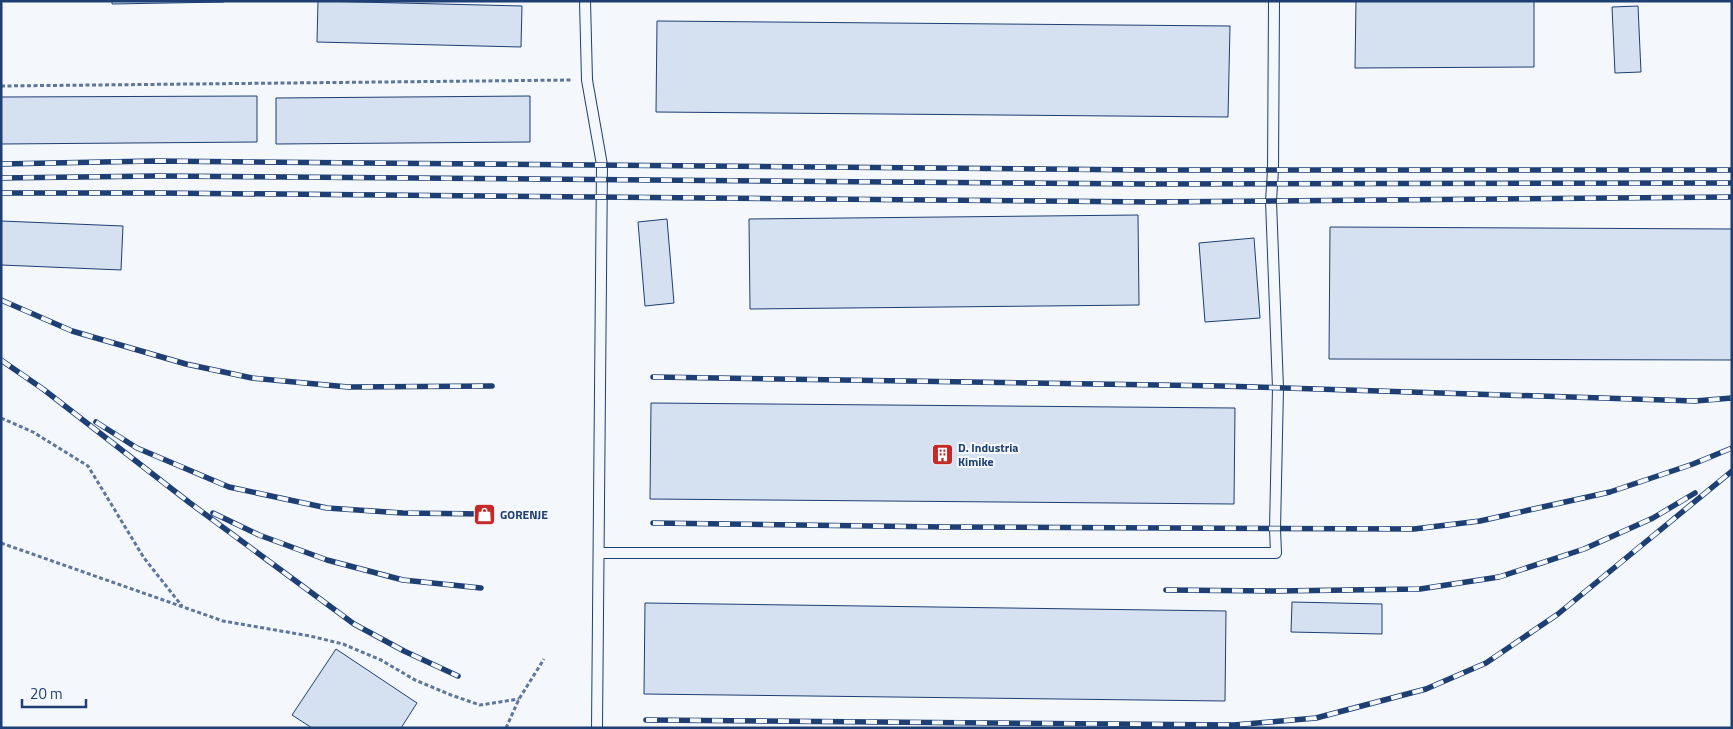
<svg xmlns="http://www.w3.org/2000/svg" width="1733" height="729" font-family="'Titillium Web',sans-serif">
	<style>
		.building { fill: #d5e0f0; stroke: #1d3f73 }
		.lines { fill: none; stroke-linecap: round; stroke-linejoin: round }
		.service-casing { stroke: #1d3f73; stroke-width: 12 }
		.path { stroke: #5e769c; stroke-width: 3; stroke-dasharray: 4 2.5; stroke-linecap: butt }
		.service { stroke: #f4f7fb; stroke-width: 10 }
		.rail-casing { stroke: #1d3f73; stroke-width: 5.5 }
		.rail { stroke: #f4f7fb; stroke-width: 4; stroke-dasharray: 11; stroke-linecap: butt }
		.labels { text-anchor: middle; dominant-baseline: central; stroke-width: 4; stroke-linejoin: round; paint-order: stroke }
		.poi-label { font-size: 12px; font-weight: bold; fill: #1d3f73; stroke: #f4f7fb; text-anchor: start }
	</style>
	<rect width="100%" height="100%" fill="#f4f7fb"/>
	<path class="building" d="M112,1H224V2L112,4Z
		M318,1L522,6L521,47L317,42Z
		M1356,1H1534V67L1355,68Z
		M1638,6L1641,72L1615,73L1612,7Z
		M657,21L1230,26L1228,117L656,112Z
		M257,96V142L1,144V97Z
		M530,96V142L276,144V98Z
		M1138,215L1139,305L750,309L749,219Z
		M667,219L674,303L645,306L638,222Z
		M1,221L123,226L121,270L1,265Z
		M1330,227L1732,229V360L1329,359Z
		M1254,238L1260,318L1205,322L1199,243Z
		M651,403L1235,408L1234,504L650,499Z
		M1292,602L1382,604V634L1291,632Z
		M645,603L1226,611L1225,701L644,694Z
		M336,649L417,703L401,728H312L292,715Z"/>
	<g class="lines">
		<defs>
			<path id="service" d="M585,1L587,80L602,165L597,728
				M600,553H1276L1275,529L1278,388L1271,201L1273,170L1274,1"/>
		</defs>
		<use href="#service" class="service-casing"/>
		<path class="path" d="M1,86L573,80
			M1,418L33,432L88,466L144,558L182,606
			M1,543L223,621L310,636L343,644L381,660L415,680L451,695L480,705L519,699
			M506,728L519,699L544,659"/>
		<use href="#service" class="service"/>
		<defs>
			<path id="rail" d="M1,164L154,161L1147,170H1732
				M1,178L157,176L1148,184L1732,183
				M1,193H159L1153,202L1732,197
				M1,300L72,331L186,364L252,378L348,387L492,386
				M1,360L43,389L190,503L354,624L404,651L458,676
				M653,377L1221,386L1695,401L1732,398
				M96,422L137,448L229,487L327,508L403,513L484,514
				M213,513L259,535L327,560L403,580L481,588
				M653,523L945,527L1414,529L1480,521L1610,492L1693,464L1732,448
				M1166,590L1277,591L1420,589L1499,577L1584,549L1653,518L1695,493
				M646,720L1234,725L1316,718L1426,689L1486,663L1558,614L1732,471"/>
		</defs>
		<use href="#rail" class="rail-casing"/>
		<use href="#rail" class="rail"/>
	</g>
	<defs>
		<symbol id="building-square" viewBox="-11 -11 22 22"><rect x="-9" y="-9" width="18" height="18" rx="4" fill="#c62828" stroke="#f4f7fb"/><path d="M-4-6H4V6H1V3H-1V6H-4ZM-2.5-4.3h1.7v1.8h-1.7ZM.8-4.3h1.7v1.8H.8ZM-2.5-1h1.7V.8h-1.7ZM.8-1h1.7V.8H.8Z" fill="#fff"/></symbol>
		<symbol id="shop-square" viewBox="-11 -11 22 22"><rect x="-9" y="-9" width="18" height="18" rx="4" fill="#c62828" stroke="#f4f7fb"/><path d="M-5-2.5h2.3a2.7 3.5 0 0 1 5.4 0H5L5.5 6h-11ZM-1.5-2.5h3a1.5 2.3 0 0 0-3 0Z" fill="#fff"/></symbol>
	</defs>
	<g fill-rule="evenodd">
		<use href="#building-square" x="930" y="442" width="25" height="25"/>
		<use href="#shop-square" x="472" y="502" width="25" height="25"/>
	</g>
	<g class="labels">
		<g class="poi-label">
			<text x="958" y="447">D. Industria<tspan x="958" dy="14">Kimike</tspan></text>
			<text x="500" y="514">GORENJE</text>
		</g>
	</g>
	<rect width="1733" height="729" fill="none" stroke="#1d3f73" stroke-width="5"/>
	<path d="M22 699v8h64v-8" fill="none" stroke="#1d3f73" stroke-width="2.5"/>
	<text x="30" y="699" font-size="15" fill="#1d3f73" stroke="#f4f7fb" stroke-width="4" paint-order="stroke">20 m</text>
</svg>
